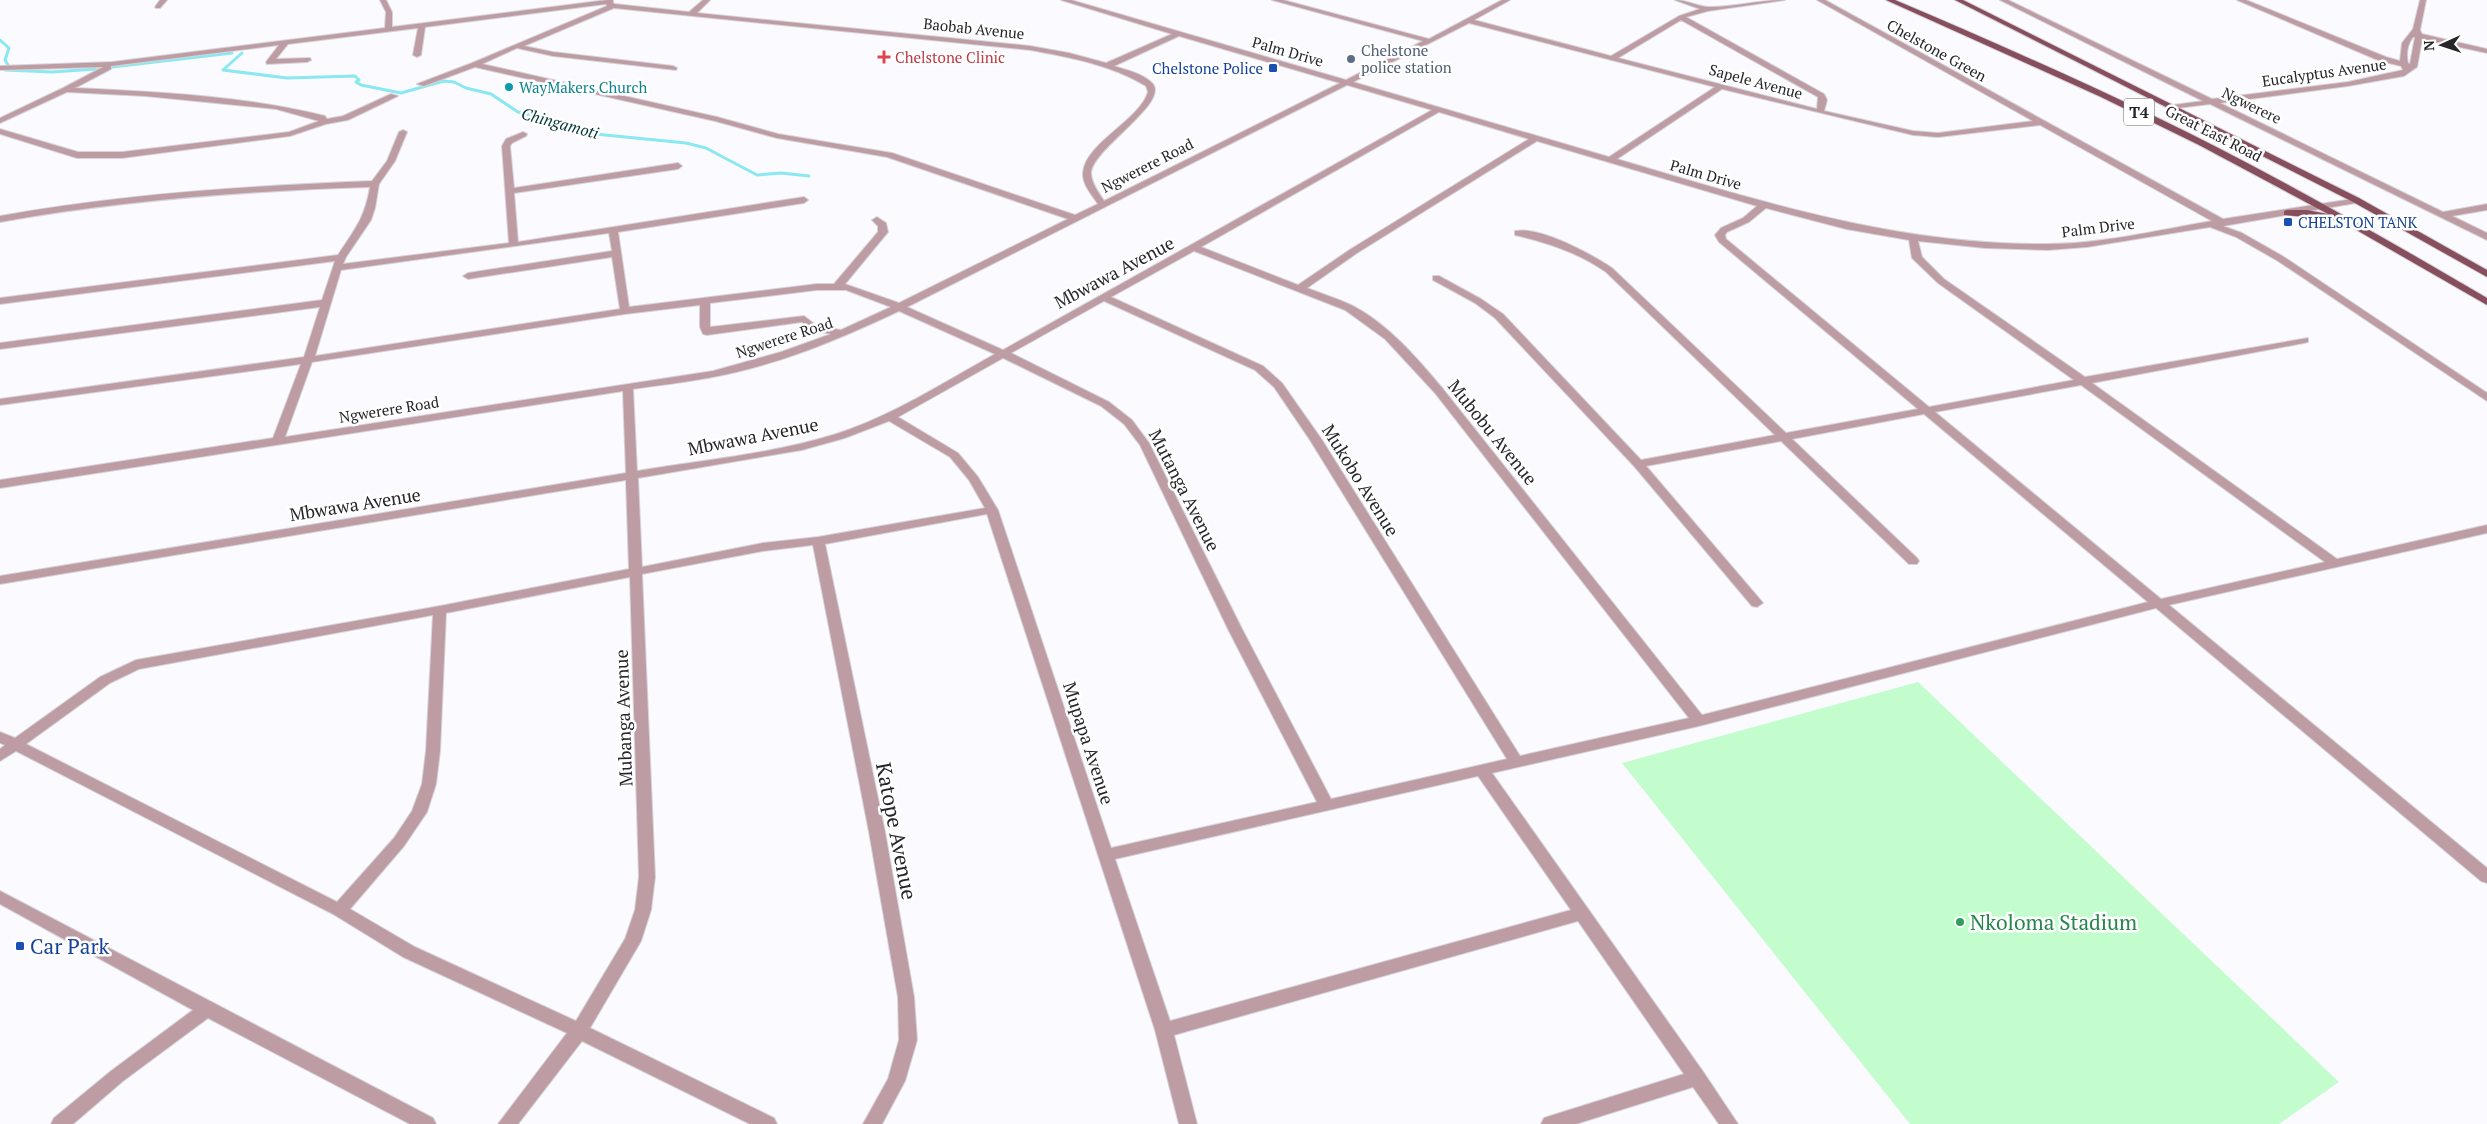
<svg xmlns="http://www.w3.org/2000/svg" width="2487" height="1124" font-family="'PT Serif',serif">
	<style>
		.green { fill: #c3fdcd }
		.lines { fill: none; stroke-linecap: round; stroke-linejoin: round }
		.stream { stroke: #89e8f1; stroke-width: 3 }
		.minor-casing { stroke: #d5d4d8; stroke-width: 2 }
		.major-casing { stroke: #d5d4d8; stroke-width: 2 }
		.minor { fill: #be9ca4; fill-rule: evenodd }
		.major { fill: #874e5d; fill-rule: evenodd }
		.health-dot { fill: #e0444e; stroke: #fff; stroke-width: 2 }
		.service-dot { fill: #5c6f8a; stroke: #fff; stroke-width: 2 }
		.transit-dot { fill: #1a4fb4; stroke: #fff; stroke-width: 2 }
		.culture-dot { fill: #0f9aa8; stroke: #fff; stroke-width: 2 }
		.leisure-dot { fill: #2e9e5b; stroke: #fff; stroke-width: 2 }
		.labels { text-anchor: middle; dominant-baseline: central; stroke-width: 5; stroke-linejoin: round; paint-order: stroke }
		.far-street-label { font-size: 15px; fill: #262529; stroke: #fff }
		.far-service-label { font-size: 15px; fill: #4e5e75; stroke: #fff; text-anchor: start }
		.far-health-label { font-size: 15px; fill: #be3a42; stroke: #fff; text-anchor: start }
		.far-transit-label { font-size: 15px; fill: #164399; stroke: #fff; text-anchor: end }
		.far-culture-label { font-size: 15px; fill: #0d838f; stroke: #fff; text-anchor: start }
		.shield { fill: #fff; stroke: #676669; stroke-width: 1 }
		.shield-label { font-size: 16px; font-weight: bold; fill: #262529 }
		.far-water-label { font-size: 16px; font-style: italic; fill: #043438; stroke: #fff }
		.street-label { font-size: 18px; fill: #262529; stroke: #fff }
		.near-street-label { font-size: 21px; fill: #262529; stroke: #fff }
		.near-leisure-label { font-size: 21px; fill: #27864d; stroke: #fff; text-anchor: start }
		.near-transit-label { font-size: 21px; fill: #164399; stroke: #fff; text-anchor: start }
	</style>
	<rect width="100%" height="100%" fill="#fbfafe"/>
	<path class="green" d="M1918,682L2339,1082L2279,1124H1910L1622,763Z"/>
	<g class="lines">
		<path class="stream" d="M0,40L9,48L5,60L8,65
			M242,53L223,70L287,78L355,76L359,80L356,82L361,85L401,93L444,81L454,82L466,88L491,94L518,112L575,127L585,133L686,143L706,148L757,175L781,173L809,176
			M112,67L232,53
			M5,70L52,72L96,69"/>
		<defs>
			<path id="minor" d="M160,0H167L160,8H156L155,7Z
				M380,0H386L392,12V27L607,0H613V3L615,4L689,12L703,0H710L697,13L1030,46L1069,53L1106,63L1172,34L1061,0H1071L1346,80L1423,41L1272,0H1283L1429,39L1502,0H1510L1474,20L1611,56L1679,16L1700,9L1675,0C1687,0 1698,7 1710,7C1735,7 1760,0 1785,0L1708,11L1686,17L1824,94L1827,100L1824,111L1913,131L1938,133L2033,121L1817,0H1825L2223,219L2359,198L2360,200L2356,203L2223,226L2242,233L2284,257L2487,393V401L2278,261L2236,237L2210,227L2087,247L2048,250L1985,248L1918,241L1922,257L1944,279L2085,377L2308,338V342L2304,343L2092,383L2337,559L2487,525V533L2169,605L2487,868V883L2481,881L2156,608L1699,726L1492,773L1704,1073L1738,1124H1719L1693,1087L1576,1124H1541L1544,1118L1550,1116L1684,1074L1578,921L1174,1035L1197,1124H1179L1155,1030L987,514L825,544L885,832L914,997L917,1040L905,1081L882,1124H863L888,1079L899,1040L898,997L869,832L813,545L763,551L642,574L655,877L651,910L641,941L590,1028L774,1118L777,1124H750L582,1041L518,1124H498L567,1033L403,957L333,914L16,751L0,761V749L5,745L0,743V732L15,738L100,677L136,660L440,606L629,569L626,480L0,584V576L626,473L623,391L0,488V480L273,438L301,364L0,405V399L304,357L320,307L0,349V343L322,300L335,261L0,304V298L338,255C355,229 365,218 370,187C246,191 123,200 0,222V216C123,194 247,186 372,181L387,161L399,132L403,130L407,132L395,161L379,184L375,208L371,220L346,257L343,264L509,243L502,146L506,139L523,132L527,134L526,136L512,143L510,146L514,188L678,163L682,166L678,169L514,193L518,242L804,197L808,200L804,203L618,232L629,307L817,284H834L878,232V226L872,220L877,217L886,223L888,232L845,284L899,303L1068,219L887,157L777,138L715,121L475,67L424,86L417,84L472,63L607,6L606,4L425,27L421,55L417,57L413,55L418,28L288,44L276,59L310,58L311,60L307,62L267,64L266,62L279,45L111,66V69L75,88C159,92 244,96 325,116L327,119L343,116L391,94L398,96L348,120L326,124L290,136L122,158H77L0,134V129L78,152H122L289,132L319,121L276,109L145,96L67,92L0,123V118L63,88L103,67L0,70V66L112,62L385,28L386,12ZM614,8L1030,50C1069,57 1112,65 1146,86L1148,92C1140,120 1085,143 1083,173C1082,184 1092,195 1098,204L1075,215L892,153L778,134L717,117L482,64L517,48L553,56L676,70L677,68L673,66L553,52L524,46ZM1681,20L1818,97L1817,109L1618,58ZM1469,23L1715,87L1609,157L1353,82ZM1179,36L1340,83L1104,201C1099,193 1091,183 1091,173C1092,149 1171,102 1152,83C1142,73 1126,70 1114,66ZM1347,85L1432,110L1003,350L907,307ZM1722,89L1913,135L1938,137L2040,125L2212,221C2158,230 2102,244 2047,244C1895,245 1760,201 1617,159ZM1439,112L1529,139L1351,249L1298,285L1201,247ZM1537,141L1757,206L1743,218L1721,228L1715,235L1719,242L1918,409L1786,433L1612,268C1591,254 1540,226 1515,231V235C1548,243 1577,252 1606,272L1775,435L1641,460L1503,314L1481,299L1439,276H1433V280L1475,303L1495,318L1634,466L1752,606L1757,607L1763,603L1646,466L1781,441L1909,564H1917L1919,561L1917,558L1792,439L1924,414L2148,602L1702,715L1443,389C1417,358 1389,325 1353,306C1339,299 1322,294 1307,288L1357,253ZM1766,208L1846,229L1909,240L1912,258L1938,283L2074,380L1929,407L1726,239L1725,235L1727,232L1749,222ZM609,233L612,251L468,273L463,276L468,279L612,257L620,309L315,356L341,270ZM1194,251L1345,310L1385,339L1435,393L1689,718L1520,756L1322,440L1282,383L1263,366L1111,297ZM817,290H846L891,307L841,330L817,326L804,316L710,327V303ZM1104,301L1255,370L1274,387L1310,440L1507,759L1331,799L1242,629L1149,443L1132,420L1109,402L1011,353ZM700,305V327L703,334L707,335L802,322L810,330L831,334L781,352L713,371L285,437L312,362L625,314ZM899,311L995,354C943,383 892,416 836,434C772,454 703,460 637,471L633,389C660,385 687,382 713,377C778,365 840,339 899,311ZM1003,358L1101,406L1124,424L1140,445L1228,629L1317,802L1111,848L998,510L978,477L958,453L898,417ZM2081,385L2325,562L2161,599L1935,412ZM889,421L950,457L969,480L985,508L818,537L763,543L642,567L638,478L802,450L845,438ZM630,577L639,877L635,910L625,939L576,1021L415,947L350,909L404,846L427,812L436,784L440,751L446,613ZM433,615L426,751L422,784L412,811L394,838L337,902L26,744L110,683L139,669ZM1478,776L1571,910L1170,1021L1115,859Z
				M2000,0H2008L2212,99L2348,82L2403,70L2401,66L2380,61L2237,0H2246L2386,57L2400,61L2402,43L2413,29L2420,0H2426L2420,30L2422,34L2487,49V53L2422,39L2417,67L2404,76L2348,86L2220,103L2443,212L2487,204V210L2452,216L2487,233V240L2210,104L2170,109V105H2173L2203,101ZM2413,37H2415L2410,64L2408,63C2406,54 2407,45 2413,37Z
				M0,891L433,1118L436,1124H410L208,1018L123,1081L73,1124H51L54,1118L111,1071L193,1010L0,904Z"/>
			<path id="major" d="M1886,0H1895C1982,37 2069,75 2154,116C2268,171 2378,234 2487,298V305L2339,220L2284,215V211L2287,210H2307L2328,214L2199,145L2101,97Z
				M1955,0H1963L2359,198L2487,270V277L2353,202Z"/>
		</defs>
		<use href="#minor" class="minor-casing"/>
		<use href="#major" class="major-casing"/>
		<use href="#minor" class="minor"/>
		<use href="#major" class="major"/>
	</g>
	<path class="health-dot" d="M881.5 49.5h5v5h5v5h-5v5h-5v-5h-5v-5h5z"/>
	<circle class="service-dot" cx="1351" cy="59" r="5"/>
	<g class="transit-dot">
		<rect x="1268" y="63" width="10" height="10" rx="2.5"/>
		<rect x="2283" y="217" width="10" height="10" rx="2.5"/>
		<rect x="15" y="941" width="10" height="10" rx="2.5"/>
	</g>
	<circle class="culture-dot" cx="509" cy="87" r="5"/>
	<circle class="leisure-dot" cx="1960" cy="922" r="5"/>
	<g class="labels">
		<g class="far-street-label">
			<text transform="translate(974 28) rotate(6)">Baobab Avenue</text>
			<text transform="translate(1937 50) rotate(29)">Chelstone Green</text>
			<text transform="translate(1288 51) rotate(16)">Palm Drive</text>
			<text transform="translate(2324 72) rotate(-8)">Eucalyptus Avenue</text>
			<text transform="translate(1756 81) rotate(15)">Sapele Avenue</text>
			<text transform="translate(2252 105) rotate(26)">Ngwerere</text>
			<text transform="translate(2214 133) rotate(27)">Great East Road</text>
			<text transform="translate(1147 165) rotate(-27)">Ngwerere Road</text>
			<text transform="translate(1706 174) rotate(16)">Palm Drive</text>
			<text transform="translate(2098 227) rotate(-7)">Palm Drive</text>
			<text transform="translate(784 337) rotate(-18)">Ngwerere Road</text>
			<text transform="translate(389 409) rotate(-9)">Ngwerere Road</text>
		</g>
		<g class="far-service-label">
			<text x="1361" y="50">Chelstone<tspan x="1361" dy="17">police station</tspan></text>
		</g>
		<g class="far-health-label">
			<text x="895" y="57">Chelstone Clinic</text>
		</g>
		<g class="far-transit-label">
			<text x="1263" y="68">Chelstone Police</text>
			<text x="2298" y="222" text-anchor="start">CHELSTON TANK</text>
		</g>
		<g class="far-culture-label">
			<text x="519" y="87">WayMakers Church</text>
		</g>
		<rect class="shield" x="2124" y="98.5" width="30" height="27" rx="4"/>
		<g class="shield-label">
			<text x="2139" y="112">T4</text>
		</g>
		<g class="far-water-label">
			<text transform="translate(560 123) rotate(15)">Chingamoti</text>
		</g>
		<g class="street-label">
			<text transform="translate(1114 272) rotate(-28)">Mbwawa Avenue</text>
			<text transform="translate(1493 432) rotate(51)">Mubobu Avenue</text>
			<text transform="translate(753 436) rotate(-11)">Mbwawa Avenue</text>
			<text transform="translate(1361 480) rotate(58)">Mukobo Avenue</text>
			<text transform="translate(1185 490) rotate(63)">Mutanga Avenue</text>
			<text transform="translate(355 504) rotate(-9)">Mbwawa Avenue</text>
			<text transform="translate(623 718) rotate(-92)">Mubanga Avenue</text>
			<text transform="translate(1089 743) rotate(72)">Mupapa Avenue</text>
		</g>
		<g class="near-street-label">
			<text transform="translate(897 831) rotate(79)">Katope Avenue</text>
		</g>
		<g class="near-leisure-label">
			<text x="1970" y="922">Nkoloma Stadium</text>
		</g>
		<g class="near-transit-label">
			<text x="30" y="946">Car Park</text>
		</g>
	</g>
	<g transform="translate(2442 45) rotate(267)" stroke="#ffffff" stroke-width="4" paint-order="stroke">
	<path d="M0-4L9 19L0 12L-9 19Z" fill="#262529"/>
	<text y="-8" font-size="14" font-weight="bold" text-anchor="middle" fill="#262529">N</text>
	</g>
</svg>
